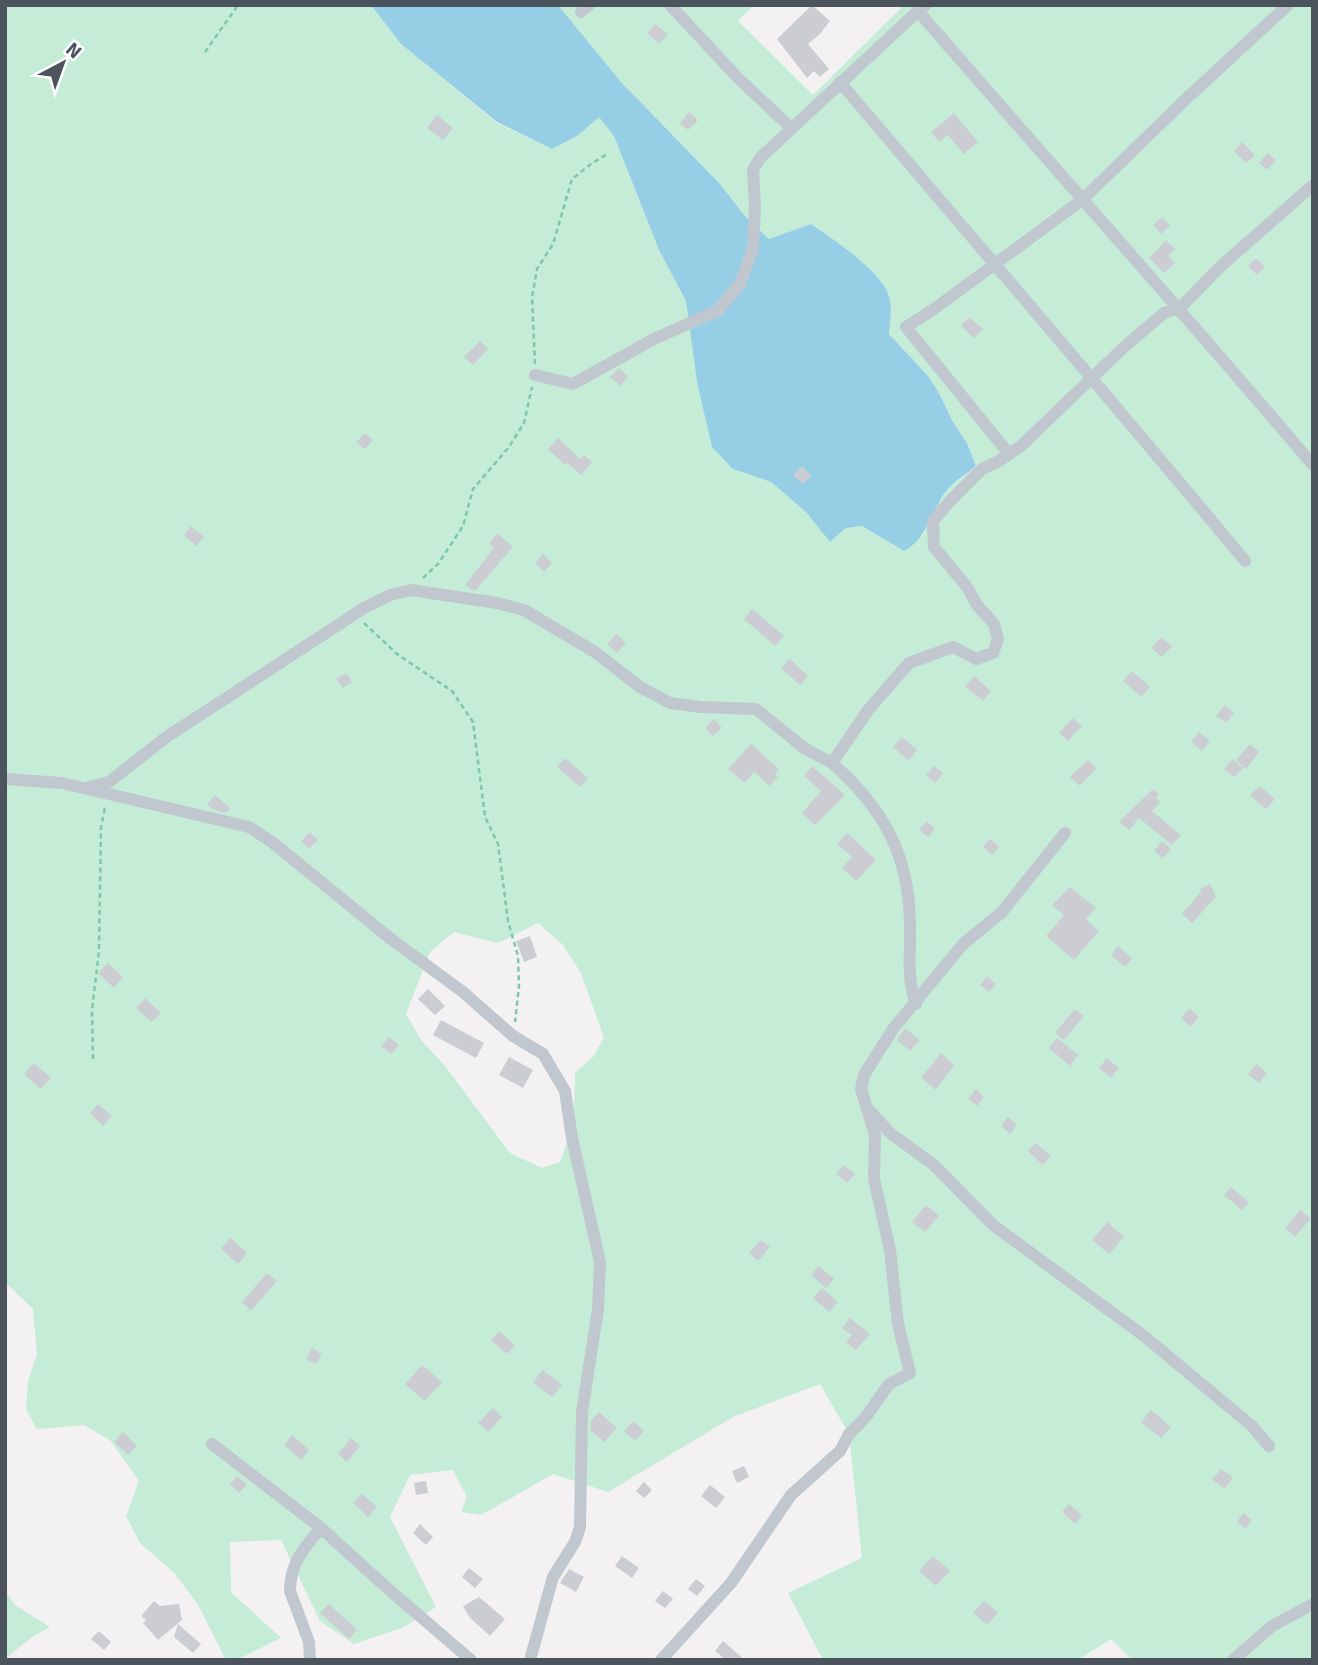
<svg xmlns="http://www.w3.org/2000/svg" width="1318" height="1665" font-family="Signika,sans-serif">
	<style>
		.green { fill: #c5ecd7; fill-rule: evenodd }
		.water { fill: #96cfe5 }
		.building { fill: #cccdd3 }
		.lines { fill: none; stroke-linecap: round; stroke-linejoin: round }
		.path { stroke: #7fc7a9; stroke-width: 2.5; stroke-dasharray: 5 3.5; stroke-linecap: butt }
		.street { stroke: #c1c7ce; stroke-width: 12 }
	</style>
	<rect width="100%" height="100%" fill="#f3f1f1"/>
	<path class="green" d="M5,5H371L401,44L497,123L552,149L577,136L599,116L614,136L659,250L686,301L697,382L733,469L771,482L806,512L830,542L846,528L862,526L904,551L924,534L932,512L950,487L976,466L967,443L953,422L938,391L928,376L889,334C890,323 892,311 890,300C887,275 832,238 811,224L769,239L745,216L720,184L621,82L558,5H754L738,21L813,95L904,5H1313V1660H1132L1111,1639L1078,1660H823L788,1593L862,1558L849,1434L820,1384L733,1417L608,1492L553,1474L481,1515L461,1512L467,1497L453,1470L410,1475L390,1517L436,1607L402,1628L354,1644L320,1621L281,1540L230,1542L231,1592L281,1638L237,1660H226L197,1603L175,1574L140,1543L126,1516L139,1481L111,1441L84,1425L37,1429L26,1409L28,1382L37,1354L33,1309L5,1282ZM538,923L562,944L581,973L604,1038L593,1057L575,1073C575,1105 572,1132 560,1162L542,1168L510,1153L445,1066L421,1040L406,1014L430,952L454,932L498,943Z
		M5,1591L16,1606L50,1627L32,1637L5,1659Z"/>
	<path class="water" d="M371,5H558L621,82L720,184L745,216L769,239L811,224C832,238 887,275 890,300C892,311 890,323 889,334L928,376L938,391L953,422L967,443L976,466C968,473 957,479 949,488C931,508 929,538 904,551L862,526L846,528L830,542L806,512L771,482L733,469L712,447L697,382L686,301L659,250L614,136L599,117L577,136L552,149L497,122L401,44Z"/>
	<path class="building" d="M812,5L830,21L820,34L808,44L829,69L820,77L814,71L807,78L777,39Z
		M655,24L668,34L659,44L647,33Z
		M689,112L698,120L688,130L680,123Z
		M954,113L978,142L964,154L948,135L939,142L931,132Z
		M437,115L453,128L443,140L427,128Z
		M1242,142L1255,155L1246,163L1234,151Z
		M1268,153L1276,160L1267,170L1259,163Z
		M1162,217L1170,226L1161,234L1153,225Z
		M1166,240L1175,249L1168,256L1175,263L1164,273L1149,258Z
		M1256,258L1265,267L1257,275L1248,266Z
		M969,317L983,329L974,338L961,326Z
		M480,341L488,349L473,365L464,357Z
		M619,368L628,376L621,386L610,377Z
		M365,433L373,440L365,449L356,442Z
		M558,438L580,459L584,455L592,462L581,475L567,463L565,465L548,449Z
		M802,466L811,476L803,484L793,475Z
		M191,526L204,537L196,546L184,535Z
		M497,533L513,547L475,591L472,590L465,585L494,548L489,543Z
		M543,554L552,563L544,572L535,563Z
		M752,609L784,636L775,646L744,619Z
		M616,634L626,643L617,653L607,644Z
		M1161,637L1172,646L1162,657L1151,648Z
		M790,659L808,676L800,685L781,668Z
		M1132,671L1150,687L1141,697L1123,681Z
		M346,673L352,682L343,688L336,679Z
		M974,676L991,691L983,701L965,686Z
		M1225,705L1234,713L1226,723L1216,716Z
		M1073,718L1082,726L1068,741L1059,733Z
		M714,719L722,728L713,736L705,728Z
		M1199,732L1210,741L1202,751L1191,742Z
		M902,737L917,750L909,761L893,747Z
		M751,744L779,769L775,775L778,777L769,786L754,772L745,783L728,769Z
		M1250,744L1259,752L1246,769L1236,760Z
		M565,758L588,778L580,787L557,767Z
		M1233,759L1243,768L1234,777L1224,769Z
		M1088,760L1097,768L1080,786L1070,777Z
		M812,766L845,795L815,825L802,813L821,791L804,776Z
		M934,766L943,773L935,783L926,775Z
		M1260,786L1275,799L1266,809L1250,795Z
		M1153,789L1159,794L1156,798L1160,802L1152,811L1181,835L1172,845L1139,818L1129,830L1119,822Z
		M215,795L230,808L226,813L213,809L207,804Z
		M927,821L935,829L928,837L919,830Z
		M310,832L318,840L309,849L301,841Z
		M847,833L876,860L856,881L842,868L852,857L837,844Z
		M990,839L999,847L992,855L983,847Z
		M1162,841L1171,849L1163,858L1154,851Z
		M1210,884L1216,897L1192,923L1182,914L1201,892L1200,889Z
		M1070,887L1096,908L1086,919L1099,931L1074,960L1046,936L1064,915L1052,905Z
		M530,936L537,957L524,962L516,941Z
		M1118,946L1132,958L1125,967L1111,955Z
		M108,963L123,977L114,988L98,973Z
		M987,976L996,984L989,992L980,985Z
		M428,989L445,1006L435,1015L418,999Z
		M145,998L161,1013L152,1022L136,1008Z
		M1189,1008L1199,1017L1191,1027L1181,1018Z
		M1075,1009L1084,1016L1064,1040L1055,1033Z
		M441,1020L484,1043L476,1058L433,1035Z
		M905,1028L920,1040L910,1051L897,1040Z
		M389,1037L399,1045L391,1054L381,1046Z
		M1057,1038L1078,1055L1070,1066L1049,1048Z
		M941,1053L954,1065L936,1090L921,1078Z
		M509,1057L533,1070L523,1088L499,1075Z
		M1107,1058L1119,1068L1111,1078L1099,1068Z
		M34,1063L51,1078L41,1089L24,1074Z
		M1257,1064L1267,1073L1259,1083L1248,1074Z
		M976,1089L984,1097L977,1106L968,1099Z
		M98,1104L112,1116L103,1126L90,1113Z
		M1008,1117L1017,1125L1010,1134L1001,1126Z
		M1036,1143L1051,1156L1043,1165L1028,1151Z
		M844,1165L855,1174L847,1183L836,1174Z
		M1231,1187L1249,1202L1242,1210L1224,1195Z
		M926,1205L939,1216L925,1232L912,1222Z
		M1300,1210L1311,1218L1295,1237L1285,1228Z
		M1107,1222L1124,1237L1109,1254L1092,1240Z
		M230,1238L247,1253L238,1264L221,1249Z
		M761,1240L770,1247L758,1261L749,1253Z
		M819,1266L834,1279L826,1288L811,1275Z
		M267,1273L277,1281L251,1311L242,1302Z
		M822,1288L838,1302L829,1312L813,1298Z
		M850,1318L870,1334L856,1350L846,1342L852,1335L842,1328Z
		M499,1331L515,1345L507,1354L491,1340Z
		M312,1348L322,1354L316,1364L306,1359Z
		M422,1365L442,1382L425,1401L405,1384Z
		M543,1370L562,1385L552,1397L533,1382Z
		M493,1408L502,1417L488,1432L478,1423Z
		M1151,1410L1171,1427L1161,1438L1141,1422Z
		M599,1412L617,1428L604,1442L590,1430L591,1421Z
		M633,1421L644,1431L635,1441L624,1431Z
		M123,1432L137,1446L128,1455L114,1442Z
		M292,1435L309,1450L301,1460L284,1445Z
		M351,1438L360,1446L347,1462L338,1454Z
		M744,1466L749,1477L737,1483L732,1471Z
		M1221,1469L1233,1478L1224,1489L1212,1479Z
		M237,1476L247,1485L239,1493L230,1484Z
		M426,1481L428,1493L416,1495L414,1483Z
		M644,1482L652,1490L644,1498L636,1491Z
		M710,1485L725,1497L716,1508L701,1496Z
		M362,1494L377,1507L368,1517L353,1503Z
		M1069,1504L1082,1515L1075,1524L1062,1512Z
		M1244,1513L1252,1520L1245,1529L1237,1521Z
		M420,1524L433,1537L426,1545L413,1533Z
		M622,1556L639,1568L632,1578L615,1566Z
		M933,1556L950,1571L936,1586L919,1571Z
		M469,1568L483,1579L475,1588L462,1577Z
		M569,1569L584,1577L576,1592L560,1583Z
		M696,1579L705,1586L697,1596L688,1589Z
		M663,1591L673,1599L665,1608L655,1601Z
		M479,1597L505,1619L490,1636L470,1618L463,1606Z
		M154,1601L160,1606L179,1604L182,1620L158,1640L143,1623L146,1620L141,1616Z
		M984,1601L998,1613L987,1625L973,1613Z
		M329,1604L357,1630L349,1639L320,1613Z
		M178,1624L201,1644L193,1653L174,1637Z
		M99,1631L111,1642L104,1650L91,1639Z
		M723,1641L745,1660H726L715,1651Z"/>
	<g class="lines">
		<path class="path" d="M205,52L238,5
			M535,364L532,297L537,269L553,244L572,179L591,164L609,153
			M423,578L438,564L463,526L473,489L509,447L524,423L532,387
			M364,623L397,654L452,691L473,722L485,817L498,844L508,921L518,956L519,986L515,1022
			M93,1059L92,1010L99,951L101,828L105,807"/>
		<path class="street" d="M670,5L737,77L791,128
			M918,11C1049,162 1183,312 1313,465
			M581,12L589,5
			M840,82C975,242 1112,400 1245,561
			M535,375L573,384L654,339L717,311L740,284L753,248L755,205L753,170L760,158L918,11L926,5
			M1009,454L906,327L934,309L1082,200L1187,98L1288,5
			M832,763C883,808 909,854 910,923C911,950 906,978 916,1004
			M5,779L62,783L249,827L272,842L391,939L463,992L513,1036L543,1054L565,1091L572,1138L600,1262L598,1309L582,1412L580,1527L575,1542L553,1577L530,1660
			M86,788L109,782L165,738L364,608L390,595L411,590L497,603L524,610L595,652L640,687L670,703L701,707L756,709L804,748L832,763L869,709L909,663L953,647L976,659L993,653L998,639L994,624L977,605L967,587L934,547L933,521L951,500L982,469L999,461L1021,446L1124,347L1164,313L1180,308L1220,267L1313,185
			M870,1111L890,1133L934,1165L993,1225L1144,1336L1252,1426L1269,1446
			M212,1444L321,1528L387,1588L471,1660
			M310,1660L309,1642L290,1591C290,1563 304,1548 321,1528
			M661,1660L731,1583L791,1495L840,1451L849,1434L865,1418L889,1384L910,1373L898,1324L890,1250L874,1179L875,1135L861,1089L864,1075L893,1029L963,944L1002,912L1065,833
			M1233,1660L1272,1626L1313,1604"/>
	</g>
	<rect width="1318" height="1665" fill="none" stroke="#4b535d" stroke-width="14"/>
	<g transform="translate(63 63) rotate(41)" stroke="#ffffff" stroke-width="5" paint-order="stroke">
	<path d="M0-5L12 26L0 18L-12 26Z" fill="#4b535d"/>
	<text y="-10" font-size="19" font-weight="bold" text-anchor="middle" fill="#4b535d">N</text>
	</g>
</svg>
